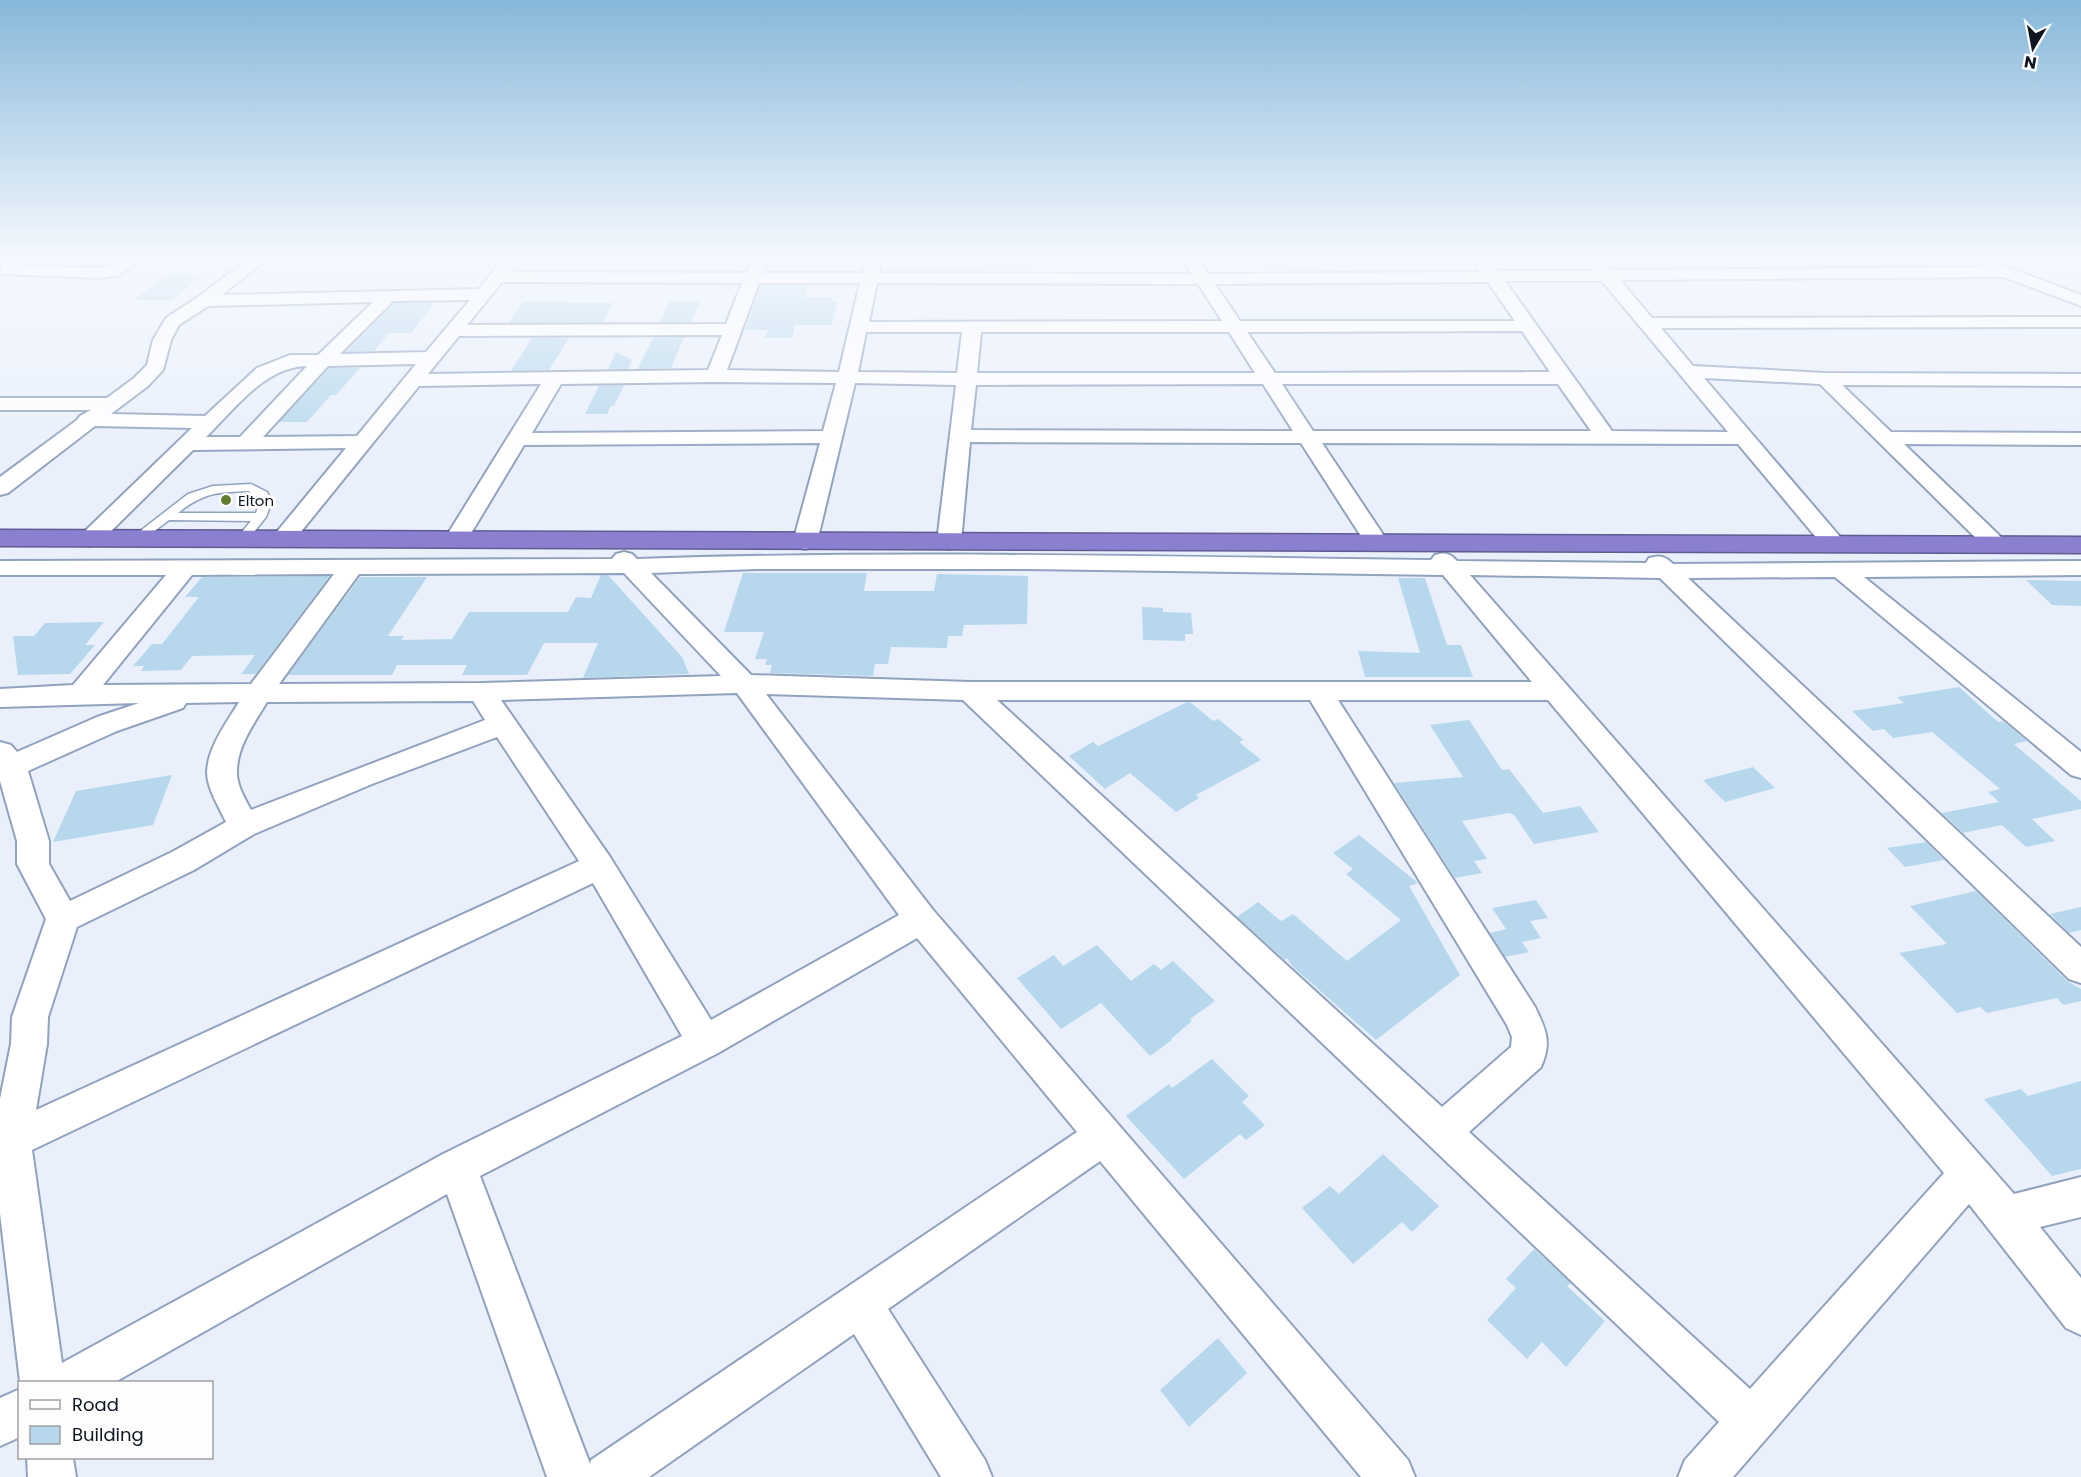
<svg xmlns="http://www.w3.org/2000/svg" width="2081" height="1477" font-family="Poppins,sans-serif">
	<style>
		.building { fill: #b7d8ec }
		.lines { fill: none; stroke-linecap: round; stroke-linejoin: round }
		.lane-casing { stroke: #91a2be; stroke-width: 3 }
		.street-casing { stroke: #91a2be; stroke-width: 4 }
		.highway-casing { stroke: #605b93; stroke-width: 3 }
		.lane { fill: #fff; fill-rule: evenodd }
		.street { fill: #fff; fill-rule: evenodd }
		.highway { fill: #8b80d0; fill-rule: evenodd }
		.poi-dot { fill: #637d30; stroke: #fdfdfd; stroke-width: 2 }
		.labels { text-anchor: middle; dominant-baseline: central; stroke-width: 6; stroke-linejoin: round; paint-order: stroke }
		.far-poi-label { font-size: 15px; fill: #101621; stroke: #fdfdfd; text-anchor: start }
	</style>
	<rect width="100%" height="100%" fill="#e9f0fc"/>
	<path class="building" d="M166,275H202L172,300H134Z
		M761,285H808L805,297H833L832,302H837L832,325H795L792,338H765L768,330H745Z
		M523,302H569V303H613L603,322L509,323Z
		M669,302H700L691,322H660Z
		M394,303H435L411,333H389L374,351L346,352Z
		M684,337L671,368L638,369L653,338Z
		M532,338H569L549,370L511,371Z
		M616,352L632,360L628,369H608Z
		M329,368H360L336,395H331L307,422H279Z
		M624,385L614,406H611L607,414H585L599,386Z
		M743,573H867L864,591H934L937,574L1028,576L1027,624L964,625L962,636H948L947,648L891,647L888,664H875L873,676L770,673L772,665H765L767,659H755L764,632H724Z
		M601,575H608L682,657L689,674L583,678L598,643H544L527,675H462L467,665H397L392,675H288L360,577H427L388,636H404L401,640L452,639L469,612H568L576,597L591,598Z
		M202,577L327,576L329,577L256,674H241L255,655L192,656L181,670L141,671L144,666H133L152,644H162L199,597H185Z
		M1398,578H1425L1447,645H1461L1473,677H1365L1358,651L1420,653Z
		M2026,580L2081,581V606L2052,605Z
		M1142,607L1163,608V612L1191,613L1193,634H1185V641L1143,640Z
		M104,622L85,645H95L70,674L18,675L13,636H34L45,623Z
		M1959,687L1998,722L2003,721L2027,741L2014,744L2081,801V809L2032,819L2055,841L2026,847L2002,825L1963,833L1942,813L1999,802L1988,792L2000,789L1932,732L1893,738L1884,729L1873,731L1852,711L1904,703L1897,697Z
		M1187,702H1190L1213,721L1218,719L1244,740L1239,742L1261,760L1196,795L1199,798L1176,812L1130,773L1105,789L1069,756L1093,742L1098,746Z
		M1469,720L1502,770L1509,769L1543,813L1580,806L1599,832L1534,844L1514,815L1510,813L1462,821L1487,859L1474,861L1482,873L1455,878L1394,783L1463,777L1430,725Z
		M1753,767L1775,788L1725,802L1703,780Z
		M172,775L153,825L53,842L76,791Z
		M1359,835L1418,883L1409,886L1460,975L1376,1040L1293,967L1287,958L1285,960L1237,917L1258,902L1281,921L1293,914L1347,961L1401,920L1346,874L1353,869L1333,853Z
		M1926,842L1944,860L1905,867L1887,848Z
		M1976,891L2067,981L2081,989V1001L2063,1005L2057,998L1987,1013L1980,1007L1957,1013L1899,953L1947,944L1910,906Z
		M1536,900L1548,918L1530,921L1541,938L1522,942L1529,952L1505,957L1490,933L1506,929L1492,908Z
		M2081,907V930L2069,933L2050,914Z
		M1097,945L1131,981L1154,964L1161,970L1173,961L1215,1001L1190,1019L1192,1021L1171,1039L1172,1040L1150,1056L1101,1003L1061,1029L1017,978L1054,955L1063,966Z
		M1212,1059L1249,1096L1242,1102L1265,1125L1246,1140L1240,1134L1184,1179L1126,1116L1169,1084L1172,1088Z
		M2081,1081V1169L2052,1176L1984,1099L2021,1089L2028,1096Z
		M1383,1154L1439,1206L1412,1232L1402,1222L1353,1264L1302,1208L1330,1186L1339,1194Z
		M1534,1249L1571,1283L1567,1286L1605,1321L1566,1367L1542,1342L1527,1359L1487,1320L1516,1288L1506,1279Z
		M1218,1338L1247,1373L1189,1427L1160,1390Z"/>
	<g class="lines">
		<defs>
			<path id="lane" d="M251,484L267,492L272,501L266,517L246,542L242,543L236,539L251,521L169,520L140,542L136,543L130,539L188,494L213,486ZM249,491L260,501L256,513H178C203,493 217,492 249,491Z"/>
			<path id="street" d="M13,257H31L23,266L100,268L108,267L125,257H144L119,275L100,278L1,274V266Z
				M251,257H269L222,295L479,289L505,257H522L510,272L746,273L753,257H765L767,260L763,273H862L866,257H882L879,273L1192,274L1181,257H1197L1208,274L1481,272L1476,264L1484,259L1490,261L1498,271H1594L1590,265L1598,260L1604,262L1611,270L1981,267L1980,265L1982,262L1988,260L2081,295V306L2004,277L1620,280L1652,318L2081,317V327L1661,328L1693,366L1825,373L2081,374V386L1842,385L1891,432L2081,433V445L1904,444L2003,539L2007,544L2003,549L1995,551L1987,549L1820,384L1704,378L1841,538L1845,543L1841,548L1833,550L1825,548L1738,444L1322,443L1388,542L1384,547L1376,549L1368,547L1301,443L970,442L961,542L957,547L949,549L941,547L937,542L956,385L855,383L817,542L813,547L805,549L797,547L793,542L820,443L524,445L464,545L456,547L448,545L444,540L541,384L419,386L291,544L283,546L275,544L271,539L346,448L193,450L98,544L90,546L82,544L78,539L82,534L192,428L95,426L8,493L0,495V477L77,420L80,416L91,410H0V398H107L134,378L147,365L153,340L166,318L198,297ZM1505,281H1602L1728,432L1612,431ZM502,282L742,283L726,324L467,325ZM1488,282L1515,321H1240L1215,284ZM759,283H860L839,372L727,370ZM877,283L1198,284L1222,321L869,322ZM470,300L426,352L340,354L393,301ZM373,302L318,355H290L257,368L205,416L111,414L148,386L163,370L171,340L179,325L208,306ZM1522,331L1550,372L1275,373L1247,332ZM866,332H962L957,373L858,372ZM981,332H1229L1255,373H977ZM722,335L708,370L428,374L459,336ZM416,364L357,436L263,437L328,366ZM307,366L240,437H206C234,410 264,367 307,366ZM715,382L836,383L823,431L532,433L561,384ZM1263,384L1293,431L971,430L976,385ZM1282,384H1558L1591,431H1313Z
				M624,552L632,554L637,559C902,550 1167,557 1431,560L1435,555C1444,552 1450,553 1457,561L1646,563L1649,558C1660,555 1665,556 1673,564L2081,561V575L1864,577L2081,752V778L2071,775L1835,577L1688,578L2081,947V983L2069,979L1660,578L1470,575L2014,1194L2081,1177V1217L2040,1227L2081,1278V1335L2066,1328L1969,1204L1733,1477H1678L1685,1460L1719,1422L963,700L766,694L933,910L1408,1460L1415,1477H1361L1100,1161L888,1309L985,1460L992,1477H941L854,1334L649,1477H547L447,1194L115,1382H20L0,1213V1099L11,1044L12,1017L46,919L17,864V841L0,781V742L11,745L17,752L97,717L139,703L0,707V689L73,685L166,575H0V561L612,559L616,554ZM756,569H1027L1443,575L1532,682H970L751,675L651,573ZM624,573L721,676L481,683L279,684L359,574ZM334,574L251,684L103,685L192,575ZM737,693L899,915L711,1020L610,857L501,700ZM997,700H1310L1507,1025L1512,1037L1511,1047L1442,1107ZM1338,700H1548L1944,1173L1750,1389L1469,1132L1541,1067C1552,1042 1546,1030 1535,1007ZM473,701L485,720L251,810C245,799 236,784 237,771C237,746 255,722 267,702ZM239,702C227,722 208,747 207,772C207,788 219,807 226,822L172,852L70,901L49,864V841L28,771L117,731L183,708L186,703ZM497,737L579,861L36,1110L47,1044L48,1017L77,927L194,870L254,834L372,784ZM593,883L682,1036L443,1154L62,1363L32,1150ZM917,938L1077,1132L591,1460L590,1464L480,1176L718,1053Z
				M20,1389V1437L0,1446V1398Z
				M27,1458H73L76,1477H28Z"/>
			<path id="highway" d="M0,530L2081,537V553L0,546Z"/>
		</defs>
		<use href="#lane" class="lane-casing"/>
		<use href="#street" class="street-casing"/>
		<use href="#highway" class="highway-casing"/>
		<use href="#lane" class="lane"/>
		<use href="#street" class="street"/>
		<use href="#highway" class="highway"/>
	</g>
	<linearGradient id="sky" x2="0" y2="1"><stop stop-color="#87b8da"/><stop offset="0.55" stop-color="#f5f8fe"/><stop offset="1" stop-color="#f5f8fe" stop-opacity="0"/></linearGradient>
	<rect width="2081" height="464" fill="url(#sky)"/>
	<circle class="poi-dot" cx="226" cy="500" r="6"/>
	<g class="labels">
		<g class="far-poi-label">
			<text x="238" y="500">Elton</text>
		</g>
	</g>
	<rect x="18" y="1381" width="195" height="78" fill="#fdfdfd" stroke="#9ea1a5" stroke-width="1.5"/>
	<rect x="30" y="1400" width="30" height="9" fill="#ffffff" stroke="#9ea1a5" stroke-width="1.5"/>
	<text x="72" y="1411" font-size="18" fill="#101621">Road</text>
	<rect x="30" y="1426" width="30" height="18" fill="#b7d8ec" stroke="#9ea1a5" stroke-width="1.5"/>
	<text x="72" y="1441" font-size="18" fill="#101621">Building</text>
	<g transform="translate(2033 48) rotate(190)" stroke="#fdfdfd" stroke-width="4.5" paint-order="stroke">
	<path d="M0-4.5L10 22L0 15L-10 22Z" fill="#101621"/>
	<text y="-9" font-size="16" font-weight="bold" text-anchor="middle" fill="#101621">N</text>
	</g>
</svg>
